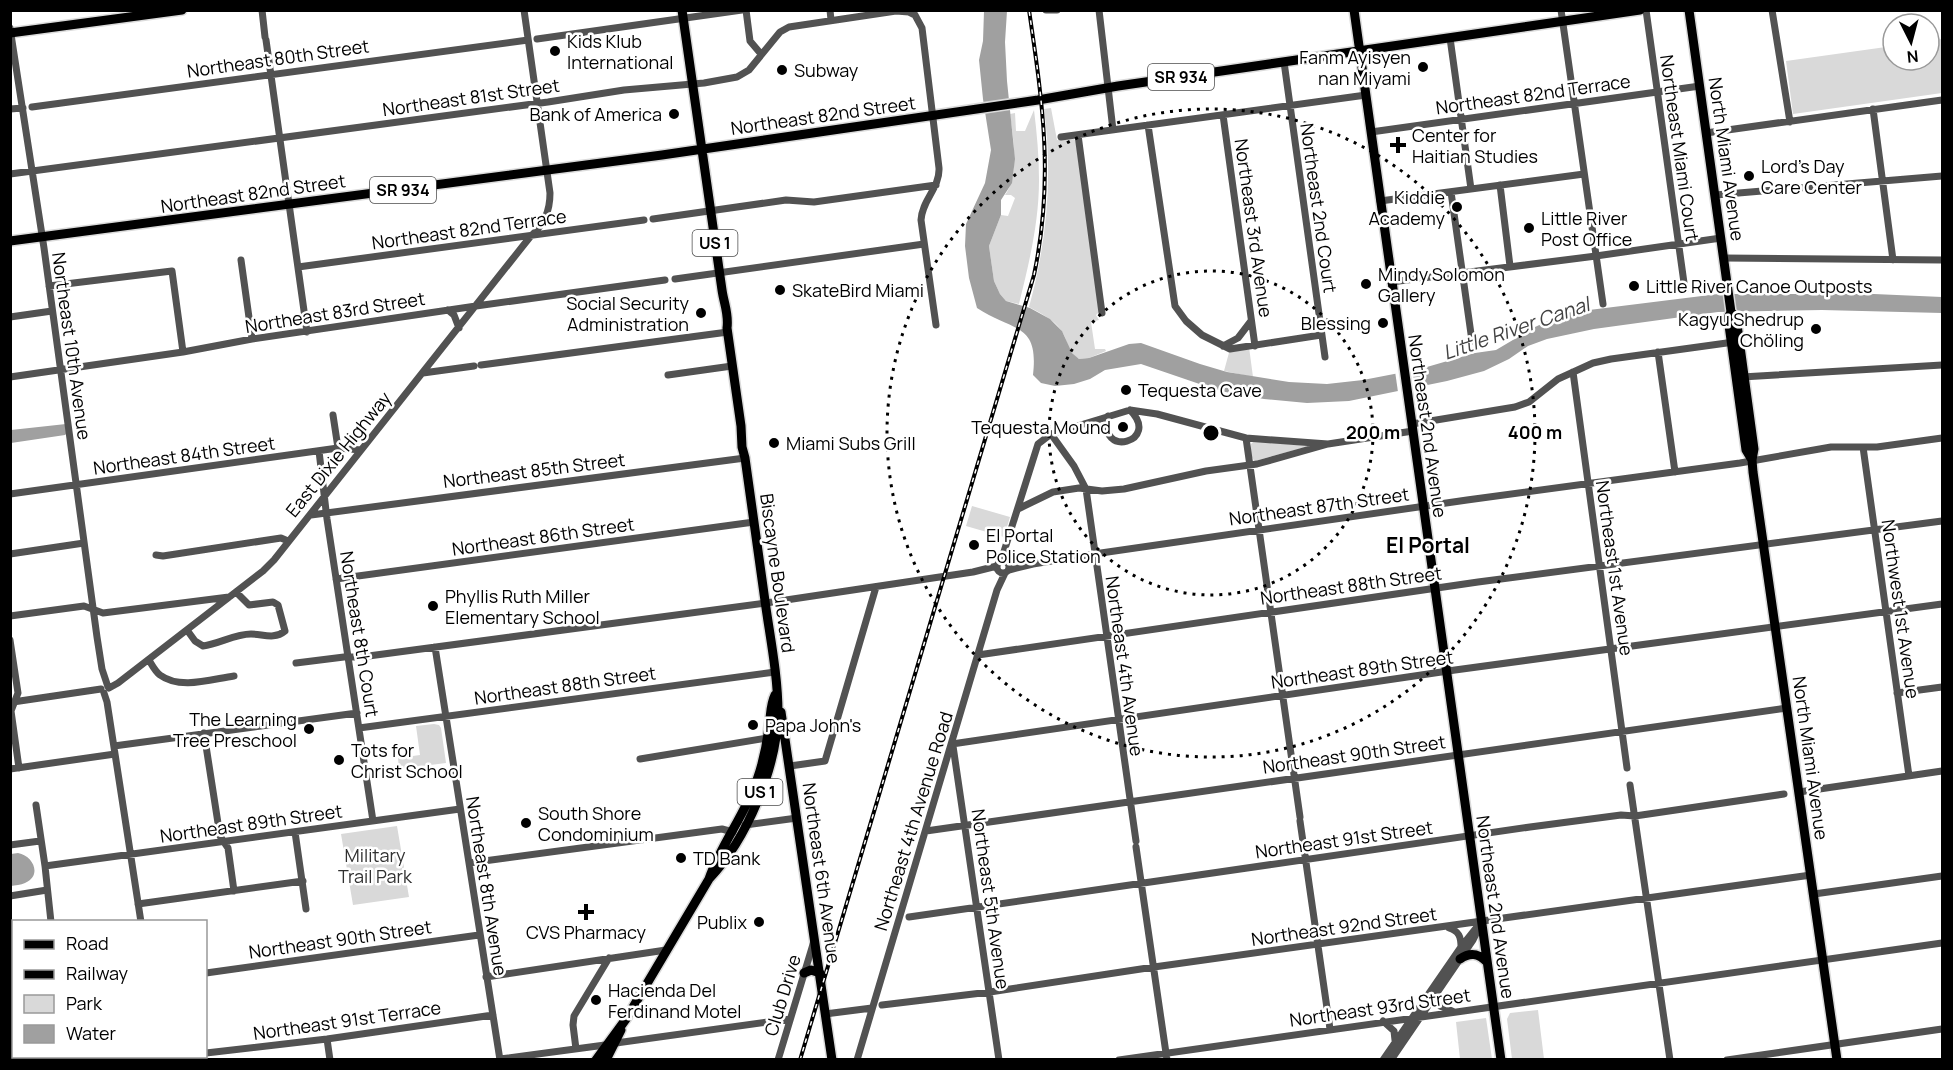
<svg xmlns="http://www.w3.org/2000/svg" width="1953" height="1070" font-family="Manrope,sans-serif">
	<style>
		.green { fill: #d9d9d9 }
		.water { fill: #a0a0a0 }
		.pier { fill: #fff }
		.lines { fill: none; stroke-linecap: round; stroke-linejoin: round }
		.major-casing { stroke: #dbdbdb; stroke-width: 12 }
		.minor { stroke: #525252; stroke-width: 7 }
		.major { stroke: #000; stroke-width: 9 }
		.rail-casing { stroke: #000; stroke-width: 4 }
		.rail { stroke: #fff; stroke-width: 1.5; stroke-dasharray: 4.5; stroke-linecap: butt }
		.ring { fill: none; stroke: #000; stroke-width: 3; stroke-dasharray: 3 6 }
		.poi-dot { fill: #000; stroke: #fff; stroke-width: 2 }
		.labels { text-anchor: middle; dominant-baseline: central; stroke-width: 5; stroke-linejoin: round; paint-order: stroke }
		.shield { fill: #fff; stroke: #4c4c4c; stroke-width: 1.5 }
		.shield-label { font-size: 16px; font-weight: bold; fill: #000 }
		.poi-label { font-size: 18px; fill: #000; stroke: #fff; text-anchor: start }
		.street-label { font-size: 18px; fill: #000; stroke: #fff }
		.park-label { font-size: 18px; fill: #303030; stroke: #fff }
		.water-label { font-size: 20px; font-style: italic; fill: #414141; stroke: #fff }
		.quarter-label { font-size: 21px; font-weight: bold; fill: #000; stroke: #fff }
		.centre { fill: #000; stroke: #fff; stroke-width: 3 }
		.ring-label { font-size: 18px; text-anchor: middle; font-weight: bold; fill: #000; stroke: #fff; stroke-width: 5; stroke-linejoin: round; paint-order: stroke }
	</style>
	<rect width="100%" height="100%" fill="#fff"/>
	<path class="green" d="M1942,39V93L1793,114L1786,61L1893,46V60H1929V41Z
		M1051,108L1057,140L1074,139L1076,142L1099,312L1096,315L1099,320L1091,322L1095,349H1105L1106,351L1089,358L1079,359C1066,350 1069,342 1061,330C1053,319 1040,313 1029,307C1047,242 1053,176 1044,109Z
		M1034,110C1037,134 1039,157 1039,180C1039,223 1029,263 1019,304L1006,301L1000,294L994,281L989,246L1001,215L1008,216L1015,198L1011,195H1005C1020,174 1013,138 1010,114L1015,113L1016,131H1025Z
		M1249,347L1253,377L1224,371L1230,349Z
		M1254,441L1309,446L1255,461C1250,457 1250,450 1251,444Z
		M972,506L1010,517L1004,537L966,526Z
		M434,724L439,725L441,728L446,763L399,769L398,758L420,755L416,726Z
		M397,826L409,897L353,905L341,834Z
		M1538,1010L1544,1059H1512L1507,1019L1510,1013Z
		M1486,1018L1492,1059H1460L1456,1022Z"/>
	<path class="water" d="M984,11H1007L1005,42L1007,81L1015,159L1012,183L1001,200V215L989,246L994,281L1000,294L1006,301L1030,308L1050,319L1062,331L1072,353L1079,359L1089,358L1129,344L1141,343L1200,364L1227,372L1289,382L1327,384L1363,380L1420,369L1475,353L1496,350L1535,327L1565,313L1718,294H1874L1942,297V313L1822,310L1718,312L1594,329L1547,339L1528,346L1509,359L1484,371L1447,381L1349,401L1307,403L1264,399L1220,391L1141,364L1105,370L1090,379L1074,384L1055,386L1041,383L1033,375C1039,322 1013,332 977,308L969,278L965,246L966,224L985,183L991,150L983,99L979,60L983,41Z
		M66,424L67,433L65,435L11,443V430Z
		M18,853C34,856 42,876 25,883C21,885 15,885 11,886V854Z"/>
	<path class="pier" d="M1412,367L1415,390L1398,392L1395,371Z"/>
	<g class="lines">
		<defs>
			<path id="major" d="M682,10L722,290C724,304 729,314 727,328L741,426L742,447L745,458C752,508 759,558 766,608C771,642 778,678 778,713C777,768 747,839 709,879
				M1354,10L1501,1060
				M1689,10L1731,312L1736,317L1754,449L1752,460L1753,472L1837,1060
				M10,33L182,10
				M10,241L662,155L1038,100L1118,86L1640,10
				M1731,312L1728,318L1746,450L1752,460
				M781,712L832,1060
				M1460,959C1470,952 1478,953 1487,962
				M804,973L811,970L820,973
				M596,1060L626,1019L709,879C721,844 745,815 757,780C763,763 767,744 769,726C771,715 770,705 775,695
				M606,1060L621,1030"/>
		</defs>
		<use href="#major" class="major-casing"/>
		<path class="minor" d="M262,10L265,37
			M746,10L750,41L761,54
			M830,10L831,20
			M1046,10H1057
			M1099,10L1113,130
			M1561,10L1603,304
			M1646,10L1685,290
			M1772,10L1790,122
			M10,28L44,248L97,637L102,669L108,687
			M1450,38L1471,189
			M537,39L742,10
			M266,40L307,332
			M1284,62L1325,357
			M32,107L528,40
			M10,109L23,108
			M1873,109L1893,260
			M1223,115L1255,346
			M1148,125L1175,306L1186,321L1202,335L1230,349L1321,335
			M1371,132L1700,86
			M1706,133L1942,100
			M1078,135L1102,313
			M1061,137L1366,95
			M10,174L548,102L624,90L704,83L737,77L749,70L780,32L789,27L896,11L909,12L915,15L922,28L939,168C940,188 922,200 921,220L936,325
			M1500,185L1510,266
			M1451,192L1472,341
			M1715,195L1942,176
			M1380,201L1584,174
			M653,219L786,200L814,202L936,185
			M1724,258L1942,260
			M241,260L252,339
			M298,267L644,220
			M675,279L924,244
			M1391,282L1596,256L1721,238
			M49,286L172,271L183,352
			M448,310L454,315L459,328
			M10,317L52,311
			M1223,346L1238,338L1251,321
			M1658,352L1675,472
			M481,365L728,332
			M1573,372L1627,768
			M423,373L474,366
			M668,375L732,366
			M10,377L183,352L252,339L476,306L665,280
			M1742,377L1942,365
			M333,415L338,448
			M1108,416C1097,459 1162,442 1130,410
			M1412,424L1515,407L1529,402L1558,379L1593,363L1611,359L1734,342
			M1051,434L1074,466L1086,489L1136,841
			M1246,438L1300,817
			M1863,447L1909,776
			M319,451L327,519L373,821
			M10,494L338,448L361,450
			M1018,509L1053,492L1079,488L1102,491L1124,489L1206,471L1257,464L1328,444L1413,431
			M311,515L745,458
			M10,554L84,543
			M156,555L163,556L281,538L288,541
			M997 567a6 6 0 1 1 12 0a6 6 0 1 1-12 0Z
			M1001,561L1038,444L1051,434L1130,410L1157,414L1246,438L1328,444
			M1009,570L1033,564L1094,554L1467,500L1740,463L1831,447H1877L1942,438
			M336,579L754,522
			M10,616L84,606L103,613L229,597
			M187,630L195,641L203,646C219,644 235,634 251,634C263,634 274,640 285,631L278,605L273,602L249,605L236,592
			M10,640L18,693L11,711L19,768
			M435,647L500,1060
			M978,655L1478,582L1942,521
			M149,660C152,665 155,671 160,675C180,690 212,679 234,676
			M296,663L344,657H361L766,603L973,572L997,566
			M109,688L118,683L263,571L274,560L530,237C544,224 550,212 550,193L524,10
			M104,693L107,702L141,922
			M1897,693L1942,687
			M13,702L101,689
			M359,728L775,672
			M204,733L220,836L228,848L234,891
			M952,744L1455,670L1942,604
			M114,746L357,713
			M953,746L999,1060
			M640,759L767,738
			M790,766L825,761L876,587
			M10,769L115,754
			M1630,785L1670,1060
			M1799,792L1942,771
			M36,805L45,866L51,922
			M1300,821L1330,1029
			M745,825L797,818
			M926,831L1787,708
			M295,832L306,909
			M10,845L40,841
			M1136,847L1167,1060
			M469,863L722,829L733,832
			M45,866L460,809
			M1814,894L1942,876
			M10,896L47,890
			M138,904L303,881
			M909,917L1530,827L1621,815L1635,816L1784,794
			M1449,928C1459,931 1461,937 1461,947
			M10,943L14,942
			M206,973L479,935
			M486,977L666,950
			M1436,994L1440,1006L1452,1011
			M882,1005L990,992L1154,967L1811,875
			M825,1014L872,1008
			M1383,1021L1394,1031L1395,1040
			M10,1037H14
			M327,1039L330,1060
			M616,1043L790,1019
			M576,1049L573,1025L574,1016L609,958
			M206,1053L327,1039L493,1015
			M75,1056V1060
			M163,1056V1060
			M172,1057L177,1056
			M500,1059L605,1045
			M147,1060L151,1059
			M778,1060L814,941
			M857,1060L997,590L1005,573
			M1119,1060L1942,943
			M1383,1060L1461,947L1481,922
			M1391,1060L1473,940L1478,930
			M1727,1060L1942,1029"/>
		<use href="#major" class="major"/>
		<defs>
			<path id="rail" d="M800,1060L1034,275C1054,180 1043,105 1029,10"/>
		</defs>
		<use href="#rail" class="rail-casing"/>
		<use href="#rail" class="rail"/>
	</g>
	<g class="ring">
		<circle cx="1211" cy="433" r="162"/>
		<circle cx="1211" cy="433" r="324"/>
	</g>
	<g class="poi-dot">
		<circle cx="555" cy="51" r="6"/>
		<circle cx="1423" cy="67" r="6"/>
		<circle cx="782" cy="70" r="6"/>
		<circle cx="674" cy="114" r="6"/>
		<path d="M1395 136h6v6h6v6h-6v6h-6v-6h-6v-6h6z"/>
		<circle cx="1749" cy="176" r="6"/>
		<circle cx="1457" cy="207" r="6"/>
		<circle cx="1529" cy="228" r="6"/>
		<circle cx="1366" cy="284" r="6"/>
		<circle cx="1634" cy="286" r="6"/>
		<circle cx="780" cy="290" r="6"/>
		<circle cx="701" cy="313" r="6"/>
		<circle cx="1383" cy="323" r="6"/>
		<circle cx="1816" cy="329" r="6"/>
		<circle cx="1126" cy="390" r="6"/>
		<circle cx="1123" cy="427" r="6"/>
		<circle cx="774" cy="443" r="6"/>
		<circle cx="974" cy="545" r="6"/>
		<circle cx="433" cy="606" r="6"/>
		<circle cx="753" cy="725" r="6"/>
		<circle cx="309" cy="729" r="6"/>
		<circle cx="339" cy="760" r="6"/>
		<circle cx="526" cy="823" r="6"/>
		<circle cx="681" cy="858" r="6"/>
		<path d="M583 903h6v6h6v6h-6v6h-6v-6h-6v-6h6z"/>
		<circle cx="759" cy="922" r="6"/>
		<circle cx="596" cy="1000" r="6"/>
	</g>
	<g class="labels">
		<g class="shield">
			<rect x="1148" y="64" width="66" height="26" rx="4.5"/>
			<rect x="370" y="177" width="66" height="26" rx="4.5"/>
			<rect x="692.5" y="230" width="45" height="26" rx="4.5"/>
			<rect x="737.5" y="779" width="45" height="26" rx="4.5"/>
		</g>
		<g class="shield-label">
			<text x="1181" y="77">SR 934</text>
			<text x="403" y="190">SR 934</text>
			<text x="715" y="243">US 1</text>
			<text x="760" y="792">US 1</text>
		</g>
		<g class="poi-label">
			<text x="567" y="41">Kids Klub<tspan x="567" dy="21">International</tspan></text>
			<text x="1411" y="57" text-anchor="end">Fanm Ayisyen<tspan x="1411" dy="21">nan Miyami</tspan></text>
			<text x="794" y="70">Subway</text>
			<text x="662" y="114" text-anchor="end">Bank of America</text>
			<text x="1412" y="135">Center for<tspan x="1412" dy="21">Haitian Studies</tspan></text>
			<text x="1761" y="166">Lord's Day<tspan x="1761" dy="21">Care Center</tspan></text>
			<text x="1445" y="197" text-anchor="end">Kiddie<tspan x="1445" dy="21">Academy</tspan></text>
			<text x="1541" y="218">Little River<tspan x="1541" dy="21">Post Office</tspan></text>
			<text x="1378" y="274">Mindy Solomon<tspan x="1378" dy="21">Gallery</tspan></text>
			<text x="1646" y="286">Little River Canoe Outposts</text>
			<text x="792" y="290">SkateBird Miami</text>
			<text x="689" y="303" text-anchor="end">Social Security<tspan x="689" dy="21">Administration</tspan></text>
			<text x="1804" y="319" text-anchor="end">Kagyu Shedrup<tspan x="1804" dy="21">Chöling</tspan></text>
			<text x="1371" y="323" text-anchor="end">Blessing</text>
			<text x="1138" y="390">Tequesta Cave</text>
			<text x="1111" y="427" text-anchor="end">Tequesta Mound</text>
			<text x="786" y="443">Miami Subs Grill</text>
			<text x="986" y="535">El Portal<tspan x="986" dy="21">Police Station</tspan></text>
			<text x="445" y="596">Phyllis Ruth Miller<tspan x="445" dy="21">Elementary School</tspan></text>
			<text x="297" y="719" text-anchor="end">The Learning<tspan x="297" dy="21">Tree Preschool</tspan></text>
			<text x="765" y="725">Papa John's</text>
			<text x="351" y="750">Tots for<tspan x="351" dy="21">Christ School</tspan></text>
			<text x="538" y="813">South Shore<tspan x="538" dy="21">Condominium</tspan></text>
			<text x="693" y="858">TD Bank</text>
			<text x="747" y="922" text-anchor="end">Publix</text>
			<text x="586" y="932" text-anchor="middle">CVS Pharmacy</text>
			<text x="608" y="990">Hacienda Del<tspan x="608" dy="21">Ferdinand Motel</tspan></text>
		</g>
		<g class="street-label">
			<text transform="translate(278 58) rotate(-8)">Northeast 80th Street</text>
			<text transform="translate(1533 94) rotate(-8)">Northeast 82nd Terrace</text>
			<text transform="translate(471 97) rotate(-8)">Northeast 81st Street</text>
			<text transform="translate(823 115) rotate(-8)">Northeast 82nd Street</text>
			<text transform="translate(1680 148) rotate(82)">Northeast Miami Court</text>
			<text transform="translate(1727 159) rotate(82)">North Miami Avenue</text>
			<text transform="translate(253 193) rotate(-8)">Northeast 82nd Street</text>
			<text transform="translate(1319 208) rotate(82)">Northeast 2nd Court</text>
			<text transform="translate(1254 228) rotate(82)">Northeast 3rd Avenue</text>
			<text transform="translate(469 229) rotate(-8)">Northeast 82nd Terrace</text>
			<text transform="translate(335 312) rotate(-9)">Northeast 83rd Street</text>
			<text transform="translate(72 346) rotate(82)">Northeast 10th Avenue</text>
			<text transform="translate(1428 426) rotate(82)">Northeast 2nd Avenue</text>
			<text transform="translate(338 454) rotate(-51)">East Dixie Highway</text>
			<text transform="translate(184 455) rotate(-8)">Northeast 84th Street</text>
			<text transform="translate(534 470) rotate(-7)">Northeast 85th Street</text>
			<text transform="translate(1319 506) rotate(-8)">Northeast 87th Street</text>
			<text transform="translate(543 536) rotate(-8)">Northeast 86th Street</text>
			<text transform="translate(1615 568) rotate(82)">Northeast 1st Avenue</text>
			<text transform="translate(778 573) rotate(82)">Biscayne Boulevard</text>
			<text transform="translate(1351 585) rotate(-8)">Northeast 88th Street</text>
			<text transform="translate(1901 609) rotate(82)">Northwest 1st Avenue</text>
			<text transform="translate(360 634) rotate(81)">Northeast 8th Court</text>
			<text transform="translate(1125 666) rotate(82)">Northeast 4th Avenue</text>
			<text transform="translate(1362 669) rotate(-8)">Northeast 89th Street</text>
			<text transform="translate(565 685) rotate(-8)">Northeast 88th Street</text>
			<text transform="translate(1354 754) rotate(-8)">Northeast 90th Street</text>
			<text transform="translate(1811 758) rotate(82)">North Miami Avenue</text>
			<text transform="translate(913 821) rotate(-73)">Northeast 4th Avenue Road</text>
			<text transform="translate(251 823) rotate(-8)">Northeast 89th Street</text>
			<text transform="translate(1344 839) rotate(-8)">Northeast 91st Street</text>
			<text transform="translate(822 873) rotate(82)">Northeast 6th Avenue</text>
			<text transform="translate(487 886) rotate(81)">Northeast 8th Avenue</text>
			<text transform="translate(991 899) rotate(82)">Northeast 5th Avenue</text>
			<text transform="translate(1496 907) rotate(82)">Northeast 2nd Avenue</text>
			<text transform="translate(1344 926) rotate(-8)">Northeast 92nd Street</text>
			<text transform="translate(340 939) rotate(-8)">Northeast 90th Street</text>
			<text transform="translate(782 995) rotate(-73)">Club Drive</text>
			<text transform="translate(1380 1007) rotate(-8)">Northeast 93rd Street</text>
			<text transform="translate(347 1020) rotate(-8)">Northeast 91st Terrace</text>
		</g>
		<g class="park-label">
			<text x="375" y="855">Military<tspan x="375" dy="21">Trail Park</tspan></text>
		</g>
		<g class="water-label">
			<text transform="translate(1516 328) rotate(-19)">Little River Canal</text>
		</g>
		<g class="quarter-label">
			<text x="1428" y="545">El Portal</text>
		</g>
	</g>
	<circle cx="1211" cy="433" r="9" class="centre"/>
	<g class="ring-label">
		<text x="1373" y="439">200 m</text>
		<text x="1535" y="439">400 m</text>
	</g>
	<rect width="1953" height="1070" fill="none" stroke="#000000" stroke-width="24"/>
	<rect x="12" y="920" width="195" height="138" fill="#ffffff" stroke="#999999" stroke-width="1.5"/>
	<rect x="24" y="940" width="30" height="9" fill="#000000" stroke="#999999" stroke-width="1.5"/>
	<text x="66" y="950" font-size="18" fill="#000000">Road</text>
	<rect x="24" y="970" width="30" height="9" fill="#000000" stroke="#999999" stroke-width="1.5"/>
	<text x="66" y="980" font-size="18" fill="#000000">Railway</text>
	<rect x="24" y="995" width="30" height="18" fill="#d9d9d9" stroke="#999999" stroke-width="1.5"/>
	<text x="66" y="1010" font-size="18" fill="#000000">Park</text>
	<rect x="24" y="1025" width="30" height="18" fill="#a0a0a0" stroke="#999999" stroke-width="1.5"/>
	<text x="66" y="1040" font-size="18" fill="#000000">Water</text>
	<g transform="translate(1911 42) rotate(174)"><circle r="28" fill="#ffffff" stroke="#999999" stroke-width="1.5"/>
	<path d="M0-4.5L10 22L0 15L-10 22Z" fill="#000000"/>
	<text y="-9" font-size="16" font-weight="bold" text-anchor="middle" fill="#000000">N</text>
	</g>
</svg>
